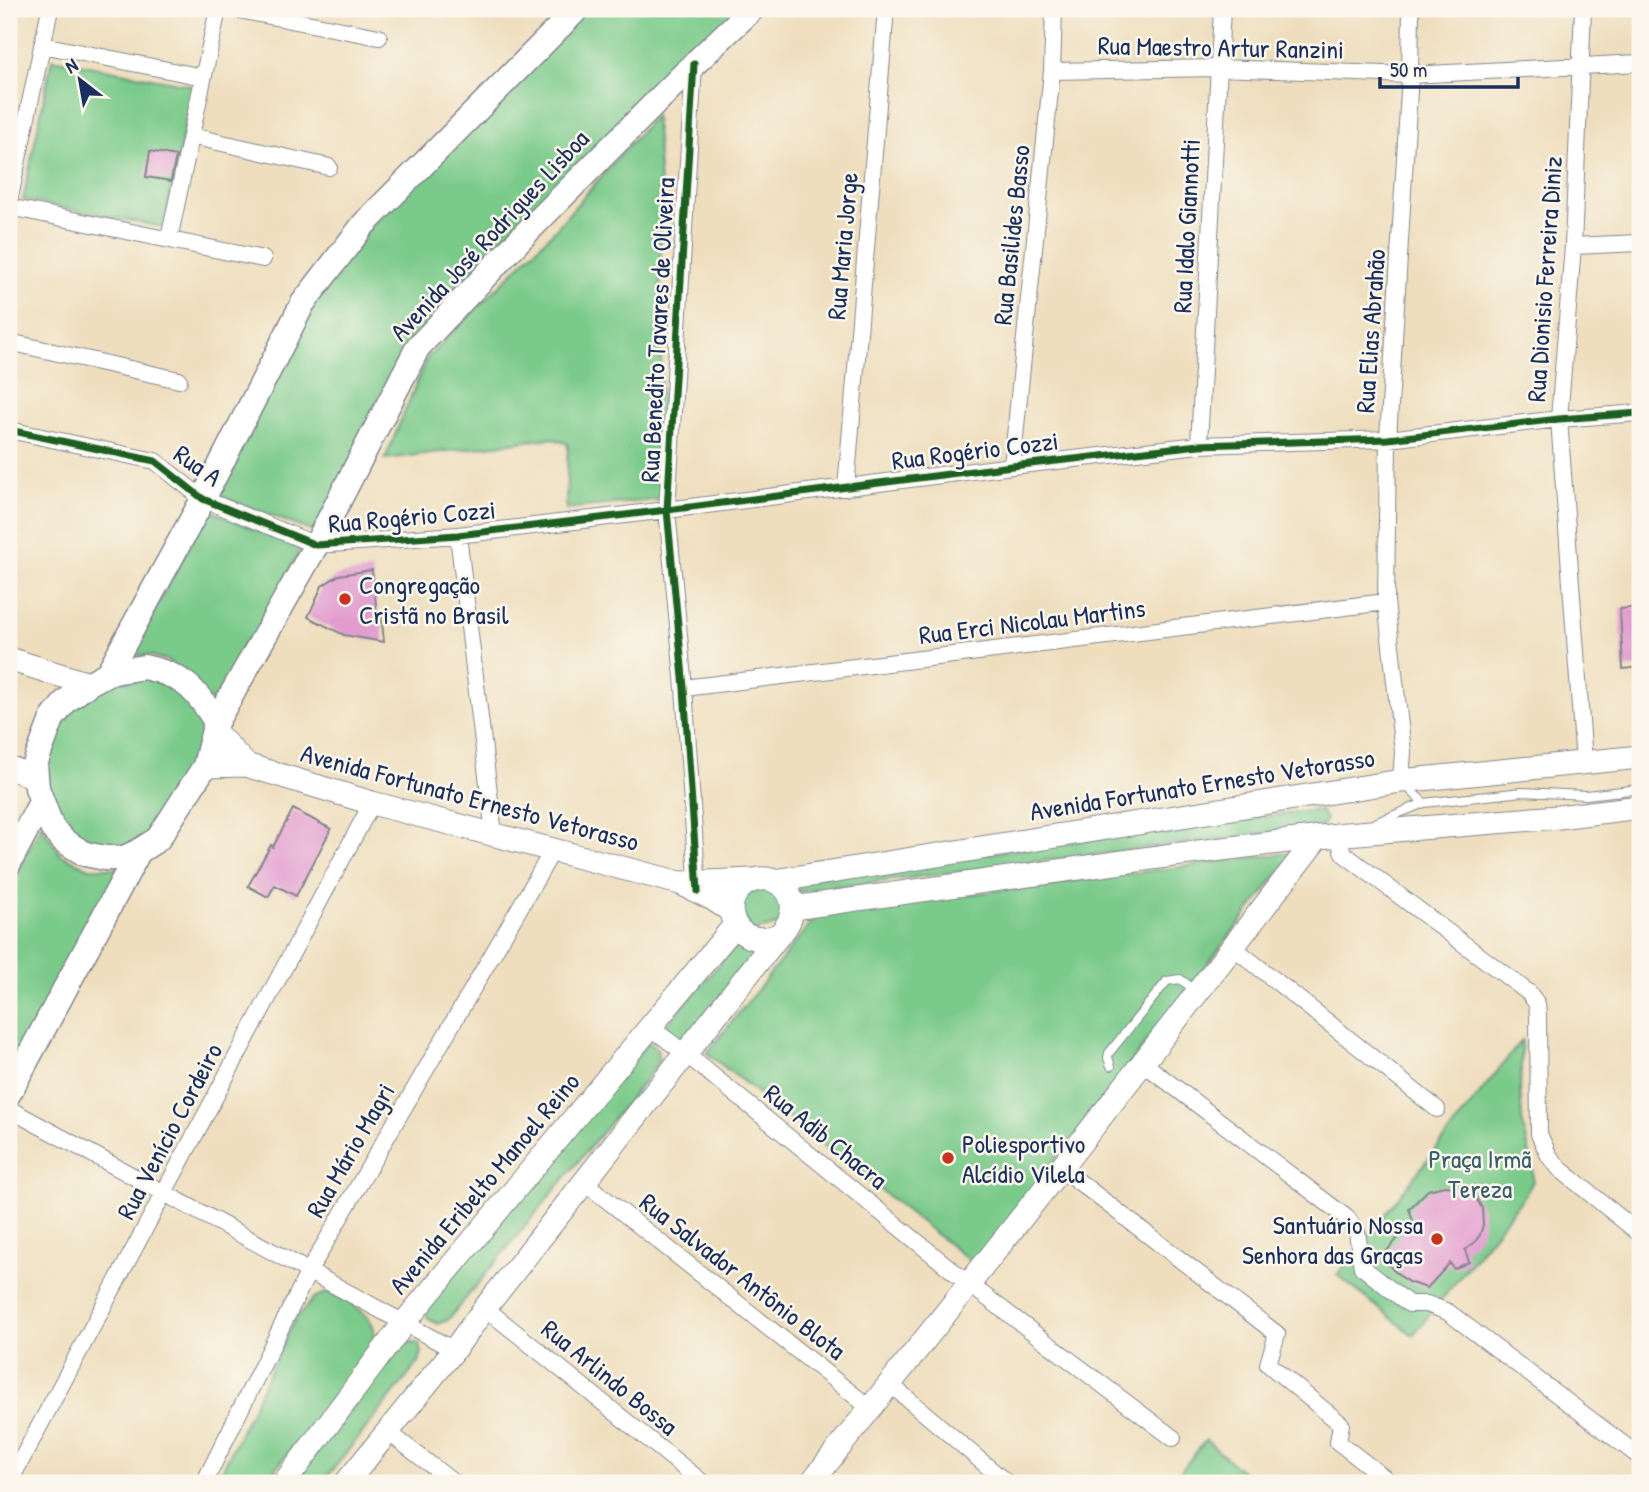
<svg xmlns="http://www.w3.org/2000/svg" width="1649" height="1492" font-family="'Patrick Hand',sans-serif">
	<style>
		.green { fill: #7aca8a; stroke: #4a7c74; stroke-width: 2 }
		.building { fill: #e29bcf }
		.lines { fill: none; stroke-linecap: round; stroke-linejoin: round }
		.lane-casing { stroke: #84868e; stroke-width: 10 }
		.street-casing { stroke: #84868e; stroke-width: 18 }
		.secondary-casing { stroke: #84868e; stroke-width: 25 }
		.primary-casing { stroke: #84868e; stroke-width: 27 }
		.lane { stroke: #fff; stroke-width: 8 }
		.street { stroke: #fff; stroke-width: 16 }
		.secondary { stroke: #fff; stroke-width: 23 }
		.primary { stroke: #fff; stroke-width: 24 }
		.cycleway-casing { stroke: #fbf7ec; stroke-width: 11 }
		.cycleway { stroke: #1b5e20; stroke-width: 7 }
		.poi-dot { fill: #c8321e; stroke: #fbf7ec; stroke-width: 2.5 }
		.labels { text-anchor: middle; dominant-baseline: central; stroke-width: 5; stroke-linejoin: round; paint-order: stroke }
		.street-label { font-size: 26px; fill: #1b2f5e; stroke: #fbf7ec }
		.poi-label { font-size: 26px; fill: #1b2f5e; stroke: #fbf7ec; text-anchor: start }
		.park-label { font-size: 26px; fill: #385e6b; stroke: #fbf7ec }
	</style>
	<rect width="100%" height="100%" fill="#fbf7ec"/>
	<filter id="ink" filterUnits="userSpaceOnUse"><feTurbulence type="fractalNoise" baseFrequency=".0143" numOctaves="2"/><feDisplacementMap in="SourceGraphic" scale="14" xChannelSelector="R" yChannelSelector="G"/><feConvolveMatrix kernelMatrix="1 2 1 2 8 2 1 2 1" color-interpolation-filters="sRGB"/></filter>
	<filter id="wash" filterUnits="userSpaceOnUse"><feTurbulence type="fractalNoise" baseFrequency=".00686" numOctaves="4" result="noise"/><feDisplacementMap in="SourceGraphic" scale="28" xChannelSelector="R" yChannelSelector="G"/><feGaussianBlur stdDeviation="1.57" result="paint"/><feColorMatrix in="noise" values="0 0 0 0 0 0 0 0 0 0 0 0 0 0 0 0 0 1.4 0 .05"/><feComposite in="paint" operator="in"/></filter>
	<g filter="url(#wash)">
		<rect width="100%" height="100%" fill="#eedebd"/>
		<path class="green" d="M587,9H739L523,217L414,343L314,532L213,493L308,307L370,228Z
			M52,59L194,86L163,227L23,200Z
			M655,115L660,185L662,499L566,509L568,444L551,438L385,459L427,358L553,232Z
			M209,510L301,549L217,707L168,661L148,655L130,656Z
			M144,677L182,691L206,724L196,762L150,833L137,844L104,852L59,825L45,784L50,743L74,708L111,683Z
			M1314,810L1321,811L1326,819L1322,826L789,893L795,879Z
			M41,825L61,855L89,868H121L9,1077V888Z
			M1295,852L974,1264L707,1053L818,914Z
			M753,886L783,893L784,923L752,932L738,905Z
			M736,945L758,956L680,1042L664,1028Z
			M1522,1040L1520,1088L1522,1120L1533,1168V1181L1526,1194L1413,1335L1337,1275Z
			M648,1042L657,1049L659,1061L646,1079L448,1320L438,1324L428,1319L425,1308Z
			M329,1292C344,1298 374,1315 374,1332C375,1338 373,1344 372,1349L264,1483H216L295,1319L315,1297Z
			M411,1342L419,1344L422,1352L419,1362L322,1483H294L402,1344Z
			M1206,1440L1255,1483H1171Z"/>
		<g id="blocks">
			<path class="building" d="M150,151L176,156L171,181L146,177Z
				M372,570L377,613H381L384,642L344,635L308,617L322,586L339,575Z
				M1640,607V667L1623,669L1620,609Z
				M293,809L331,829L296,896L275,885L268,897L248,886L271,845L273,847Z
				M1444,1186L1456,1187L1473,1193L1482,1208L1483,1225L1480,1235L1474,1243L1465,1250L1469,1262L1454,1269L1450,1263L1427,1288L1408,1282L1392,1269L1383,1255L1413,1221L1409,1209L1428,1190Z"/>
		</g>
	</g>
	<g filter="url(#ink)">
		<use href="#blocks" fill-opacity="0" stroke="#84868e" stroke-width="2"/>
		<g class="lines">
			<defs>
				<path id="lane" d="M9,129L23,133
					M1406,786L1424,803
					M1375,823L1424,803L1522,792L1586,795L1640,789
					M1111,1066L1108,1058L1109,1053L1167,981L1180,979L1196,991"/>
				<path id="street" d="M234,9L379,37
					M1583,9L1573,246L1559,419L1584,762
					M42,45L203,77
					M694,64L667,510L684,688L698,891
					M1052,71L1218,68L1410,75L1640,63
					M191,136L329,167
					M9,201L50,9
					M9,207L263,259
					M169,239L218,9
					M1573,246L1640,243
					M9,342L179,380
					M9,430L155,461L203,499L316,545L458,535L667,510L1012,466L1199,445L1388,439L1559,419L1640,413
					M1199,445L1222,9
					M1012,466L1052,71L1054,9
					M846,488L886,9
					M458,535L494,834
					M684,688L1386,602
					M1401,781L1403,752L1386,602L1388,439L1410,75L1411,9
					M1346,834C1341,841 1339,846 1344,854L1529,993L1537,1004L1538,1015L1539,1134L1549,1156L1560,1169L1640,1234
					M1233,947L1437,1109
					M650,1027L686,1054L969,1284L1173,1438
					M1143,1063L1347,1218L1357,1232L1362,1267L1409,1304H1427L1448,1312L1640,1457
					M9,1109L454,1350
					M1061,1168L1277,1334L1268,1364L1341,1424L1338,1442L1391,1483
					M584,1182L870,1408
					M485,1308L703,1483
					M890,1384L1007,1483
					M387,1431L454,1483
					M9,1483L372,803
					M204,1483L309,1271L553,850"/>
				<path id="secondary" d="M9,659L88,684
					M214,731L246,765
					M205,766L246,765L372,803L680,883L713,899L731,911
					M9,768L36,777
					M774,881L1401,781L1640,757
					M683,883L753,880
					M793,908L1173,855L1346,834L1558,817L1640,807
					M284,1483L404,1323L735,925
					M346,1483L454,1350L485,1308L779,935C796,919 799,891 774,881C765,877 755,879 747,883C715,902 735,953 779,935
					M811,1483L1061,1168L1318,837"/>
				<path id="primary" d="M144,667C183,675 196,689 216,722L205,766L158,839L139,851L124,858H105L85,854L64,841L52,828L37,788L35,764L52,719L66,701L88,684L108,673Z
					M108,673L203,499L303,303L364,224L577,9
					M216,722L316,545L418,347L526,233L694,64L752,9
					M9,863L41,802
					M9,1093L139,851"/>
			</defs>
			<use href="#lane" class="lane-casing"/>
			<use href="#street" class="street-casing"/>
			<use href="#secondary" class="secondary-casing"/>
			<use href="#primary" class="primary-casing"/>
			<use href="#lane" class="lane"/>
			<use href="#street" class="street"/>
			<use href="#secondary" class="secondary"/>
			<use href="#primary" class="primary"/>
			<defs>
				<path id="cycleway" d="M694,64L667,510L684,688L698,891
					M9,430L155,461L203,499L316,545L458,535L667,510L1012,466L1199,445L1388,439L1559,419L1640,413"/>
			</defs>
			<use href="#cycleway" class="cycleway-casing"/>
			<use href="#cycleway" class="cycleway"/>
		</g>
	</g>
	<g class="poi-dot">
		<circle cx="345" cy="599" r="7"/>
		<circle cx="948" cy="1158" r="7"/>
		<circle cx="1437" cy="1239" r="7"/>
	</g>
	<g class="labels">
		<g class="street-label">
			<text transform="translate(1221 47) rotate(1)">Rua Maestro Artur Ranzini</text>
			<text transform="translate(1186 226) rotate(-87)">Rua Idalo Giannotti</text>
			<text transform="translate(489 235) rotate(-47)">Avenida José Rodrigues Lisboa</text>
			<text transform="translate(1011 235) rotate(-84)">Rua Basilides Basso</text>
			<text transform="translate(842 246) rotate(-85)">Rua Maria Jorge</text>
			<text transform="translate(1544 279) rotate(-86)">Rua Dionisio Ferreira Diniz</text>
			<text transform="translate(657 330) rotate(-87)">Rua Benedito Tavares de Oliveira</text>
			<text transform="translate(1370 331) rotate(-86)">Rua Elias Abrahão</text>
			<text transform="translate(975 450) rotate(-7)">Rua Rogério Cozzi</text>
			<text transform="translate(198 465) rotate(35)">Rua A</text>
			<text transform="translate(412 516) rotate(-5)">Rua Rogério Cozzi</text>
			<text transform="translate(1032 621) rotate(-7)">Rua Erci Nicolau Martins</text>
			<text transform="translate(1202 784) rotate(-9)">Avenida Fortunato Ernesto Vetorasso</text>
			<text transform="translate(470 797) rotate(15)">Avenida Fortunato Ernesto Vetorasso</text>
			<text transform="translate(169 1131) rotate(-62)">Rua Venício Cordeiro</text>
			<text transform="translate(826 1136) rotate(39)">Rua Adib Chacra</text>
			<text transform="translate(350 1150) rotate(-60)">Rua Mário Magri</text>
			<text transform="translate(484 1183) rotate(-50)">Avenida Eribelto Manoel Reino</text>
			<text transform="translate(743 1276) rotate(38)">Rua Salvador Antônio Blota</text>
			<text transform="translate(610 1377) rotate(39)">Rua Arlindo Bossa</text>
		</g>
		<g class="poi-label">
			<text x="359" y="584">Congregação<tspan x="359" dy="30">Cristã no Brasil</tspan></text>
			<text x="962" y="1143">Poliesportivo<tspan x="962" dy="30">Alcídio Vilela</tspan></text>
			<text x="1423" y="1224" text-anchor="end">Santuário Nossa<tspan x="1423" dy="30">Senhora das Graças</tspan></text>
		</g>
		<g class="park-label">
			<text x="1480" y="1158">Praça Irmã<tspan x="1480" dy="30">Tereza</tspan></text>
		</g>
	</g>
	<rect width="1649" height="1492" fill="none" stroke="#fbf7ec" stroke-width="35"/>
	<g transform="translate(80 80) rotate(329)" stroke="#fbf7ec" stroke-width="5" paint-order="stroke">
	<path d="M0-5L12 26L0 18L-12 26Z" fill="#1b2f5e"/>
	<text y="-10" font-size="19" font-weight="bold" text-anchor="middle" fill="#1b2f5e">N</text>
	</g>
	<path d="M1380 77v10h138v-10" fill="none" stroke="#1b2f5e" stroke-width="3.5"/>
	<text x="1390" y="77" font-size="21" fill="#1b2f5e" stroke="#fbf7ec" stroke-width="5" paint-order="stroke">50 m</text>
</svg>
